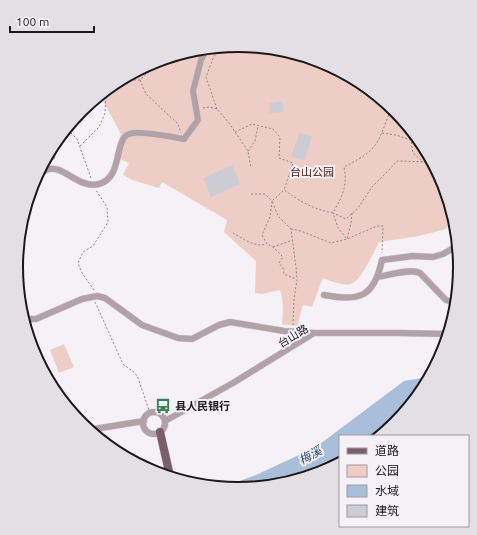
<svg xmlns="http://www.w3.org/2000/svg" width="477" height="535" font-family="Ubuntu,'Noto Sans SC',sans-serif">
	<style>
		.green { fill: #eecdc6 }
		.water { fill: #a9beda }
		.building { fill: #ccccd4 }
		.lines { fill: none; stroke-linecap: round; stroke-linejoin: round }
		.minor-casing { stroke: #d3cdd4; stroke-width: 7 }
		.major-casing { stroke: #d3cdd4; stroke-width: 9 }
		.path { stroke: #8c888c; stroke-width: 1; stroke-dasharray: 2 2; stroke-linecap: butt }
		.minor { stroke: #b2a1a6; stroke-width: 6 }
		.major { stroke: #7b5e67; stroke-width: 8 }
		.labels { text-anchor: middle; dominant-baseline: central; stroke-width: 4; stroke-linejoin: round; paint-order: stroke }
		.park-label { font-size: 11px; fill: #4a1a10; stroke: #f6f0f7 }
		.street-label { font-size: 11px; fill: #1a181a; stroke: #f6f0f7 }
		.poi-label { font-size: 11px; font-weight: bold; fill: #1a181a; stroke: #f6f0f7; text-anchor: start }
		.water-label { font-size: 12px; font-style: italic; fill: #2f4d75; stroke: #f6f0f7 }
		.rim { fill: none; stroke: #1a181a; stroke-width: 2 }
	</style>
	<rect width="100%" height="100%" fill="#f6f0f7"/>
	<path class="green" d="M239,45L324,62L396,110L444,183L452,220L446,229L419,236L379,242C374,252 361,281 351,284C342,286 331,281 323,278L312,307L303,305L297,326L282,324C283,312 284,302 280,290L262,294L255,293L256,261L224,232L227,220L162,182L159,188L132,180L123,175L129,163L114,156L121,134L101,97L154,62Z
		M64,344L74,367L59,373L50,350Z"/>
	<path class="water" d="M428,377L396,425L379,436H340V462L323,473L238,490L223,487L256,475L316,447L404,381Z"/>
	<path class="building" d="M283,101L284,112L270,113L269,103Z
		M300,133L312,137L304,161L291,156Z
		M232,165L240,184L211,197L203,178Z"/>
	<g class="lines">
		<defs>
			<path id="minor" d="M49,158L52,157
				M37,176C41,173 46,169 50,169C64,166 79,189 99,184C123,178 114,139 129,134C139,130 172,137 184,139L198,120L193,91L201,60L205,52
				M378,277C389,275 410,268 420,273L441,295L446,300L454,303
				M324,295C360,302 374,297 382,260L413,256L433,257L443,254L457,246
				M26,319H36L82,299L97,296L105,298L142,325L178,338L192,339L219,325L230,322L284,331L314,333
				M143 423a11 11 0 1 1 22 0a11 11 0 1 1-22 0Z
				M165,421L233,383L314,333H398L448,334
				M88,430L144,421"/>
			<path id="major" d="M160,432L170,476"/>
		</defs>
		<use href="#minor" class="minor-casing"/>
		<use href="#major" class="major-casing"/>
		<path class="path" d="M126,80H140L161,60
			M140,80L146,94L178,124L181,133
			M203,108L209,107L217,109L229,123L248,151L251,168
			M217,109L206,77L212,61L218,49
			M68,130L77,139L91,178
			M235,132L252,124L273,129L280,137L279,158L293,163L284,190
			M382,133L396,135L411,140L413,153L423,162
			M80,146L99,127L105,113L106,94
			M248,151L255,141L258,126
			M251,194H265L272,201L270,217L262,235L267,244L273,247L283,257L279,263L283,268L284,274L296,279
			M352,213L351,223L347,239L338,228L333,213L346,219L358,208L372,187L387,172L397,161L431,162
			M291,229L301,231L331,243L347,239L377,226H383L382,253
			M233,233C242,238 255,248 266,244
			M273,247L293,240
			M94,290L82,273L78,263L83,252L93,246L108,222L107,207L96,190
			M95,302L123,364L135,373L138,378L150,413
			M293,325L294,299L297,280L296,267L291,229L278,216L272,201L284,190C301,202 313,209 333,213C342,196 348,187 344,167C353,162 364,157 371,150C382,139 385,121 392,108"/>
		<use href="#minor" class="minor"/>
		<use href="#major" class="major"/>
	</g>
	<defs>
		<symbol id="bus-bare" viewBox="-9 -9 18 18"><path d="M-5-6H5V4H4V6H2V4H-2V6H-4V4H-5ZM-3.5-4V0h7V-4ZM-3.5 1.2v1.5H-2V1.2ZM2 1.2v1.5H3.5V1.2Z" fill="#35814f" stroke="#f6f0f7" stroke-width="2.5" paint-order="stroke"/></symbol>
	</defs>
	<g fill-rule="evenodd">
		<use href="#bus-bare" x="152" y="395" width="22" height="22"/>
	</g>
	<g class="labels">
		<g class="park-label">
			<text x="312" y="172">台山公园</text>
		</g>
		<g class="street-label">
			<text transform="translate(293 336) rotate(-31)">台山路</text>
		</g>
		<g class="poi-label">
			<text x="175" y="406">县人民银行</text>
		</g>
		<g class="water-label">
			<text transform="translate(310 455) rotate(-29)">梅溪</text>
		</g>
	</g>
	<path d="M0 0H477V535H0ZM23 267a215 215 0 1 1 430 0a215 215 0 1 1-430 0Z" fill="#e4dfe5" fill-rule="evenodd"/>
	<path class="rim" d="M23 267a215 215 0 1 1 430 0a215 215 0 1 1-430 0Z"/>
	<rect x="339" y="435" width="130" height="92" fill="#f6f0f7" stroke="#9e9a9f"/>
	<rect x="347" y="448" width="20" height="6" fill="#7b5e67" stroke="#9e9a9f"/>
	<text x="375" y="455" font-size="12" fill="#1a181a">道路</text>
	<rect x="347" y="465" width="20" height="12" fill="#eecdc6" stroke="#9e9a9f"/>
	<text x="375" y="475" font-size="12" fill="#1a181a">公园</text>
	<rect x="347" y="485" width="20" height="12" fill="#a9beda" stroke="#9e9a9f"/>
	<text x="375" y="495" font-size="12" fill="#1a181a">水域</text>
	<rect x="347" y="505" width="20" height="12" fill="#ccccd4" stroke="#9e9a9f"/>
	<text x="375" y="515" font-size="12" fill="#1a181a">建筑</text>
	<path d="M10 26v6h84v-6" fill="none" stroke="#1a181a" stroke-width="2"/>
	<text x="16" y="26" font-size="12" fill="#1a181a" stroke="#f6f0f7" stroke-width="3" paint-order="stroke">100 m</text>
</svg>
